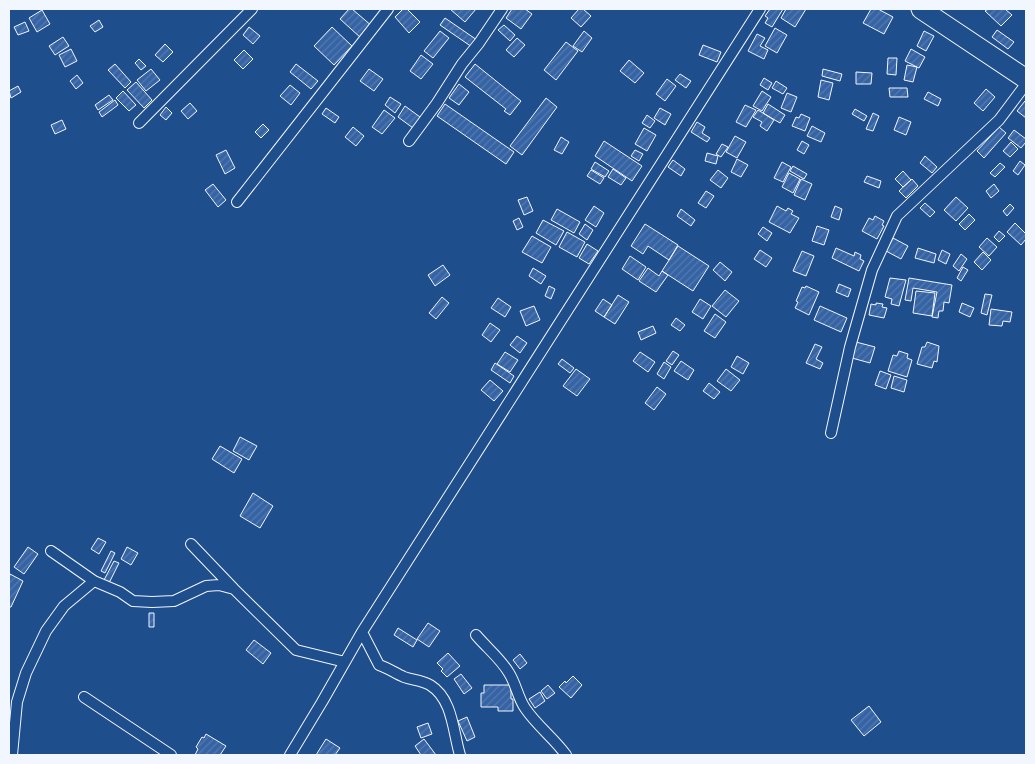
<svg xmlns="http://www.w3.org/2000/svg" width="1035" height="764" font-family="Rubik,sans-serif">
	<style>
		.building { fill: url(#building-hatch); stroke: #f2f6ff }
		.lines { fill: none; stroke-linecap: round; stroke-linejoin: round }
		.street-casing { stroke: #f2f6ff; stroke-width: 12 }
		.highway-casing { stroke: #f2f6ff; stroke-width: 21 }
		.street { stroke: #1f4e8c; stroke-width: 10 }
		.highway { stroke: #1f4e8c; stroke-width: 19 }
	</style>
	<defs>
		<pattern id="building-hatch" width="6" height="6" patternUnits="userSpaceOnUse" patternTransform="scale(1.25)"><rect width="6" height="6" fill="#3563a3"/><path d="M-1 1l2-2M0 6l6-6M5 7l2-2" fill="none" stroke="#537ab1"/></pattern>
	</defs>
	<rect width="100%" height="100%" fill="#1f4e8c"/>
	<path class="building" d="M349,9H352L372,26L361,38L340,19Z
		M403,9H407L420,22L409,33L395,17Z
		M450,9H476L465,22Z
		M512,9H525L532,14L521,29L506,18Z
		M579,9H583L591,16L581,27L571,18Z
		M770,9H783L772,27L765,23L768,18L765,16Z
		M786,9H806L795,27L781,18Z
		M871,9H878L893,17L884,34L863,23Z
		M988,9H1005L1012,15L1001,26L985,11Z
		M42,10L50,24L37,32L29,18Z
		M445,18L477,40L472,47L440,25Z
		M99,20L103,27L95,32L90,26Z
		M25,22L29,31L18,35L14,27Z
		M504,25L515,35L510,41L498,30Z
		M249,27L260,36L253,44L243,35Z
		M332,27L352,46L334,65L314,46Z
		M775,28L787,35L777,53L765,46Z
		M997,30L1014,42L1008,49L992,37Z
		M440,31L449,38L433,58L424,51Z
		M584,31L592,38L582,52L573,46Z
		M924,31L934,36L926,51L917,46Z
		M757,34L765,38L760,46L768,50L764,59L748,51Z
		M63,37L69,46L55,55L49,46Z
		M517,38L525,45L514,57L506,50Z
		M566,42L578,51L556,80L544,70Z
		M165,44L173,52L163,62L155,55Z
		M703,45L721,52L717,62L699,55Z
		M71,49L77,61L65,67L59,55Z
		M911,49L925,57L919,68L905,61Z
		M244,50L253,59L243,69L234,60Z
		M421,55L433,64L421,79L410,71Z
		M888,58H897L896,75L887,74Z
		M139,59L146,66L141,70L135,63Z
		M629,60L644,73L635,83L620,71Z
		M115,64L131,82L125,88L108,70Z
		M296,64L318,81L311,89L290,72Z
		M475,64L521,101L510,115L504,111L506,109L465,77Z
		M907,65L917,67L913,82L904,80Z
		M151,69L160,80L146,91L137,80Z
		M369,69L383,79L374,91L360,81Z
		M823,69L842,74L840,81L822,76Z
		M856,72L872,73L871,84H856Z
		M680,74L691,81L686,88L675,80Z
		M77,75L83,83L76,89L70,81Z
		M764,78L772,83L768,90L760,85Z
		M667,79L676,86L665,101L656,94Z
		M821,80L833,83L829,100L818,97Z
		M776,81L787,88L783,94L772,88Z
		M136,82L152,100L144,108L127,90Z
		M459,84L469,92L459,105L449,98Z
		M290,85L300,93L291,105L280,96Z
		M18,86L21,92L11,98L9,91Z
		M889,88H907L908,97H890Z
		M986,89L995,97L983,111L974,103Z
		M123,91L136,105L129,111L116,98Z
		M762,91L771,97L762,111L753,106Z
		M928,92L941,99L938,106L924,99Z
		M787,93L797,97L791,112L781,108Z
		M109,95L113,100L98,110L95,105Z
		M390,97L401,104L395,113L385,105Z
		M546,98L557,107L522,155L510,146Z
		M115,100L118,105L102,117L99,112Z
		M1025,101L1026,102V118L1017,111Z
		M190,103L197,111L188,119L181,111Z
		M445,104L514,152L506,164L437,116Z
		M768,104L785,115L780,123L763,113Z
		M745,105L756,110L746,127L736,122Z
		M405,106L420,117L413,128L398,117Z
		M166,107L172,113L166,120L160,115Z
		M326,108L339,117L335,123L322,114Z
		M660,108L671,114L665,125L654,118Z
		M855,109L867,116L864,121L852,114Z
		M384,110L395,118L382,134L372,127Z
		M758,110L774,120L767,131L760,126L762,122L753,117Z
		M873,113L879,116L873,131L866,129Z
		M801,114L810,118L805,131L792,126L796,117L799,118Z
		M647,115L655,121L650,128L642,123Z
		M899,117L911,122L906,135L894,130Z
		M62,120L66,129L55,134L51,125Z
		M697,122L705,127L702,133L710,138L707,142L691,132Z
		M263,124L269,130L261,138L255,132Z
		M812,126L825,133L821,142L807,136Z
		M353,127L364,136L356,146L345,137Z
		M999,127L1006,133L984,158L977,151Z
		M644,128L656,135L647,151L635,144Z
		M1014,130L1026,139V142L1021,148L1008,138Z
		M735,136L746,142L737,158L726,152Z
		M561,137L569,142L562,154L554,150Z
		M604,141L642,166L632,181L595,156Z
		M802,141L809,145L804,154L797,150Z
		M1011,142L1018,149L1010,157L1003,151Z
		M722,144L728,147L721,157L716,154Z
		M226,150L235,168L225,174L216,155Z
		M635,150L643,154L639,161L631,156Z
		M707,153L718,156L716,164L705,161Z
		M925,156L937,167L932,173L920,163Z
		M737,159L748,165L741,177L731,172Z
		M673,160L685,169L681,176L668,167Z
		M1020,161L1025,165L1018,175L1013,171Z
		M595,162L609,171L605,177L591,169Z
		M782,162L791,167L783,182L774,178Z
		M1000,163L1005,167L995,177L990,173Z
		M793,166L807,174L804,179L790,171Z
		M613,169L626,178L621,185L608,177Z
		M591,170L604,178L600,184L587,176Z
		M718,170L728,178L721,188L710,180Z
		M903,171L911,180L903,187L895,179Z
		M789,173L800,179L793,193L782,187Z
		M867,176L881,181L879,188L864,182Z
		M801,179L812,184L805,200L794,195Z
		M912,179L918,186L906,198L899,191Z
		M213,184L226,200L218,207L205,190Z
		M994,184L999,191L991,198L986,191Z
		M706,191L714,196L706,208L698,203Z
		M527,197L533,211L524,215L518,200Z
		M956,197L968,208L956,221L944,210Z
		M925,203L935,212L930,217L920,208Z
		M1010,204L1014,208L1007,216L1003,211Z
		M594,206L604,213L596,227L585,220Z
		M777,206L786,211L788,208L793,211L791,214L799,218L790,233L769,222Z
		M835,206L842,209L839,220L831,217Z
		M557,209L580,222L574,233L551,220Z
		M681,209L695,220L691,226L677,216Z
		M969,214L975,220L965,230L959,224Z
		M875,216L884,221L882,225L884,226L877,239L862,231L869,218L873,220Z
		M519,218L523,227L517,230L513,221Z
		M543,220L564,231L556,245L536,233Z
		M1015,223L1026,234V239L1021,245L1007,232Z
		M585,224L593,230L587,240L579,234Z
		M645,224L678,245L669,260L648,246L643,254L631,246Z
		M817,226L829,230L824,245L812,241Z
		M763,227L772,233L767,241L758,234Z
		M999,231L1005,236L999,242L994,237Z
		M567,232L585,242L577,257L559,247Z
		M532,236L551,247L542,263L522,252Z
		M893,238L908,246L901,259L886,251Z
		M987,238L997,247L989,256L979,247Z
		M587,244L598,251L589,264L579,258Z
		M678,246L709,266L693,291L662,271Z
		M836,248L854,256L855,252L861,255L860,259L864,261L859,271L832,258Z
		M918,248L936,254L934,263L915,258Z
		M760,250L772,258L766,267L754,259Z
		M942,250L950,254L946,264L938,260Z
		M802,251L814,256L806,276L793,271Z
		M983,252L991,260L982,270L974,262Z
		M961,254L967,259L959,271L953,266Z
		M630,256L646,267L638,280L622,269Z
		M720,262L732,272L725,281L713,270Z
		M443,265L450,275L435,286L428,275Z
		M963,267L968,270L961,281L957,278Z
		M533,268L546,276L541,284L529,276Z
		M648,268L659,276L662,271L668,275L656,292L639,281Z
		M890,278L906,280L899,306L891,304L892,299L885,297Z
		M909,278L952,285L949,303L944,302L943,311H939L938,318L932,317L937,292L913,288L911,301L905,300Z
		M839,284L851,289L848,297L836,292Z
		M549,286L555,289L551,299L545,296Z
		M806,286L819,292L809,315L795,308L798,302L796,301L802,287L805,288Z
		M725,290L739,301L726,317L712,306Z
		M916,291L935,293L932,316L913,313Z
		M985,294L992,295L987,315L981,313Z
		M618,295L629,302L615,324L604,317Z
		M442,297L449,303L436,319L429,313Z
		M498,298L511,307L505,317L491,308Z
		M603,299L612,305L604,317L595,311Z
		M700,299L711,306L703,319L692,312Z
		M876,303L883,304L882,307L887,308L884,318L869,315L871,304L876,305Z
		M962,303L974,308L970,317L959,312Z
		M534,306L540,320L526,326L520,311Z
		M820,306L847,318L841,332L814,320Z
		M991,309L1012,312L1010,322L1003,321L1002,326L989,325Z
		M715,314L726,322L715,338L704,331Z
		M676,318L685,325L680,331L671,325Z
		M490,323L500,330L491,342L482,335Z
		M653,326L656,333L641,340L638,332Z
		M517,336L527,343L520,353L510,345Z
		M856,342L875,347L870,363L852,358Z
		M927,342L939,346L937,362L934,361L932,368L917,364L922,347H925Z
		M815,344L822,347L816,359L823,363L820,369L806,363Z
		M673,351L679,355L672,365L666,361Z
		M899,351L908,354L907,358L912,360L907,377L888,371L893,355L897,356Z
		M505,352L518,360L510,372L497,364Z
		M640,352L655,362L648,372L633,361Z
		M737,356L749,363L743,374L731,367Z
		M562,359L574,368L570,373L558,364Z
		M681,361L694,370L688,380L674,371Z
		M664,362L671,367L664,379L657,374Z
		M495,363L514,376L510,383L491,370Z
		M576,369L590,379L577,396L563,386Z
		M726,369L740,380L731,391L717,381Z
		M880,371L891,375L886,389L875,385Z
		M894,376L907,380L904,392L891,388Z
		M490,380L503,391L494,401L481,390Z
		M709,383L720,392L714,399L703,391Z
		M657,387L666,394L654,410L645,403Z
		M240,437L257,446L249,460L233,451Z
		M220,446L242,459L234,473L212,459Z
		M253,493L273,506L260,528L240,516Z
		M98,538L106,542L99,554L91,549Z
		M28,547L38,554L24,574L14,567Z
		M127,547L138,553L131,565L121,559Z
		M111,551L115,553L105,573L101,571Z
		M114,561L119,563L109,583L104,580Z
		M10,574L23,581L11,607H9V578Z
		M149,613H154V627H149Z
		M428,623L440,631L429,647L417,639Z
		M398,628L417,640L413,647L394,635Z
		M254,640L271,653L263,664L246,650Z
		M448,653L460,666L447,677L441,671L443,669L437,663Z
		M520,654L527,663L520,669L513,660Z
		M461,674L472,688L464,694L454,679Z
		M573,676L582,685L571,698L559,687L565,681L566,683Z
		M484,685H511V699H513V711H498V707H481V693H484Z
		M548,685L555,693L547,699L541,691Z
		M540,692L545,701L535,708L529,699Z
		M869,706L881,722L864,736L851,720Z
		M467,717L475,737L467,741L458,721Z
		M428,723L432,734L421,738L417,727Z
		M206,734L226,746L220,755H195L198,749L196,747L202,737L204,738Z
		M326,739L340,748L335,755H316Z
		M424,739L436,755H421L415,746Z"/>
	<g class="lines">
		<defs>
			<path id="street" d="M139,123L252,9
				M409,141L437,103L462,64L479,43L502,9
				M237,202L388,9
				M831,433L850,347L872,270L897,216L999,120L1026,84
				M191,544L234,589L296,650L345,662
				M51,551L94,581L120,592L133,601L152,602L174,601L206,586L219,585L234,589
				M362,632L379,665C388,668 395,673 404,677C412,680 421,680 430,685C453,699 453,732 460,755
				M476,635C487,648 501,659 509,673C516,684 518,698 525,708C537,726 554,738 566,755
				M84,697L171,755
				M12,755L17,702L26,673L46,631L64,606L94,581
				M290,755L322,702L362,632L760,9"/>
			<path id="highway" d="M921,9L1026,79"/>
		</defs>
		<use href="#street" class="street-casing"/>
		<use href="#highway" class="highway-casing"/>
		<use href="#street" class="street"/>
		<use href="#highway" class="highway"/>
	</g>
	<rect width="1035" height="764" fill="none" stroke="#f2f6ff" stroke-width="20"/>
</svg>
